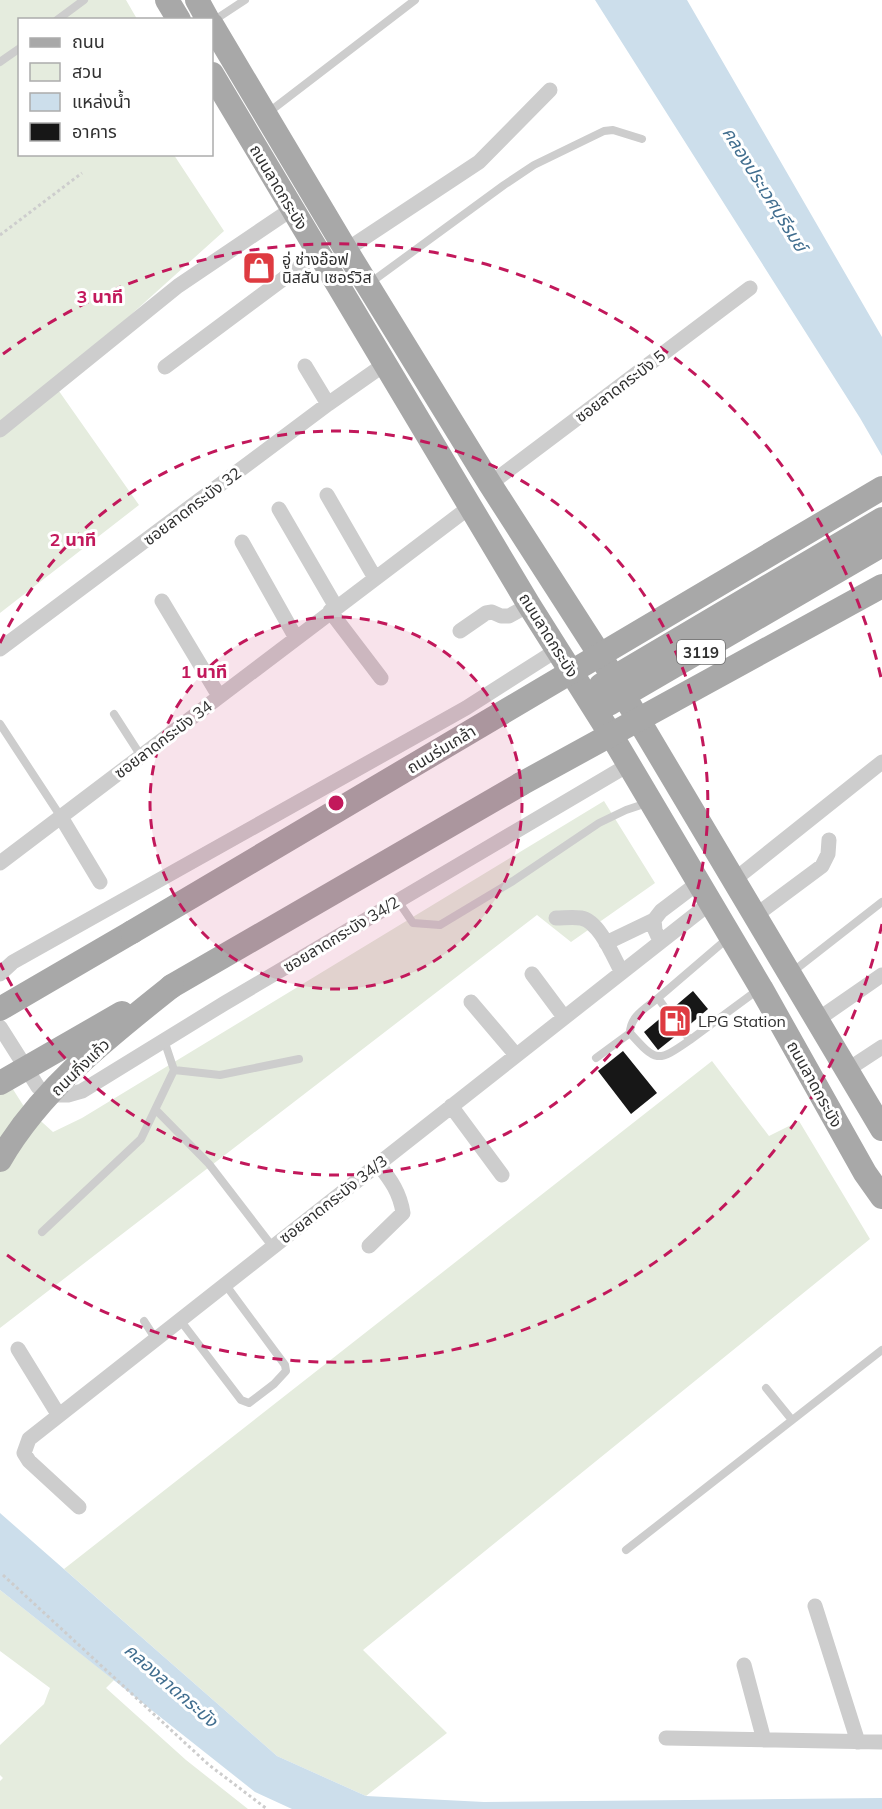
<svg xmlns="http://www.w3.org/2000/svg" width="882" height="1809" font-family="Mulish,'Noto Sans Thai',sans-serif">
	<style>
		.green { fill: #e5ecde }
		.water { fill: #ccdeeb }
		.building { fill: #171717 }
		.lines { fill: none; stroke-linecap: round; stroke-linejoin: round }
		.path { stroke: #cdcdcd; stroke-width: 3; stroke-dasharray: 3 3; stroke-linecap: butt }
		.lane { stroke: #cdcdcd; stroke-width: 8 }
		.street { stroke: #cdcdcd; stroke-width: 15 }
		.primary { stroke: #a8a8a8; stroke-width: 24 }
		.primary-bridge { stroke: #a8a8a8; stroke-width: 24 }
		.ring { fill: none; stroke: #c2185b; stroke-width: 3; stroke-dasharray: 10 8 }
		.labels { text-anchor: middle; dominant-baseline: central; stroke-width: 6; stroke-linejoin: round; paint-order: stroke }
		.shield { fill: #fff; stroke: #6e6e6e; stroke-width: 1.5 }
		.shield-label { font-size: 15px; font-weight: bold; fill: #303030 }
		.street-label { font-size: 16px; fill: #303030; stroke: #fff }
		.poi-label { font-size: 16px; fill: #303030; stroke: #fff; text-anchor: start }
		.water-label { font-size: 18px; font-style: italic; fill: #416e8f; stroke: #fff }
		.centre { fill: #c2185b; stroke: #fff; stroke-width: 3 }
		.ring-label { font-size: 18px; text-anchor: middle; font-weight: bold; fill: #c2185b; stroke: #fff; stroke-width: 6; stroke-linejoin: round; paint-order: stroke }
	</style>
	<rect width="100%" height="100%" fill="#fff"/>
	<path class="green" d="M0,0H126L137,19L20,20V154L174,155L224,231L54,384L139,505L0,613Z
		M604,801L655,883L571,942L537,915L0,1328V1069L23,1105L53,1132L82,1118Z
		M712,1061L769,1136L799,1121L870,1239L363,1650L447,1733L366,1796L277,1756L64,1569Z
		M0,1590L114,1680L106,1688L186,1760L248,1809H0V1781L3,1778L0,1775V1745L44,1704L50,1688L0,1651Z"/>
	<path class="water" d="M595,0H687L882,337V456L860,418Z
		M0,1513L277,1756L366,1796L484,1802L882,1798V1809H292L255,1792L0,1590Z"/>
	<path class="building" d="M693,991L708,1009L687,1027L682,1024L678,1026L676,1030L678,1034L658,1050L644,1032L663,1016L668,1018L672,1016L674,1012L673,1008Z
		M623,1051L657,1093L631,1114L598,1071Z"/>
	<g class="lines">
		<path class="path" d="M0,235L82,173
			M3,1575L209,1765L267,1809"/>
		<path class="lane" d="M57,20L84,0
			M213,21L245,0
			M0,62L20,48
			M269,112L415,0
			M370,283L504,185L534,165L604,131L613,130L642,139
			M114,714L141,756
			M0,724L61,817
			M398,901L413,923L440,925L513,881L599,823L626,810L647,803
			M791,973L882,902
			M658,998C646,1008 630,1016 630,1033C656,1062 657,1063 690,1040
			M668,1012L658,998L728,938
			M682,1030L690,1040L759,989
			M596,1058L630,1033
			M174,1070L220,1075L299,1059
			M156,1110L209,1164L272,1246
			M42,1232L141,1139L174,1070L164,1040
			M180,1320L241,1400L249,1403L274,1384L286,1371L285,1365L225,1284
			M144,1321L155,1338
			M766,1388L792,1420
			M626,1550L882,1350"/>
		<path class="street" d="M346,250L479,162L550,90
			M305,366L328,404
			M165,367L318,253
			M0,430L178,286L292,209
			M490,484L750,288
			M327,495L375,578
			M279,509L336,607
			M242,542L296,638
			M162,601L219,696
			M330,611L381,678
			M460,631L486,613L492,612L501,616H509L529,605
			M0,649L328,404L385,364
			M61,817L100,882
			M0,863L471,506
			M734,880L882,762
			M756,915L822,866L828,854L829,840
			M556,918C564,918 573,917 581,918C599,921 613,956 621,971
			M660,941L655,930L654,920L661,911L698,883
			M606,943L654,920
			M0,974L13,962L466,708L557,650
			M532,974L564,1017
			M471,1002L516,1055
			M817,1020L882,975
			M0,1027L38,1087L53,1095H68L82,1091L225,1003L628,765
			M847,1070L882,1047
			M451,1106L502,1175
			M369,1246L403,1213C400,1193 391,1180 378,1164
			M18,1349L58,1414
			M79,1507L29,1461L24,1453L29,1439L710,903
			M815,1606L858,1742
			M744,1665L764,1740
			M666,1738L882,1742"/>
		<path class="primary" d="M167,0L179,20
			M197,0L208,20
			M212,25L346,250L490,484L598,652L882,1129
			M212,74L529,605L616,743L761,988L865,1173L882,1197
			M601,685L882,519
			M609,704L882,545
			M172,986L521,784
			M0,1009L132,932"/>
		<path class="primary-bridge" d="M521,784L882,586
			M132,932L882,488
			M0,1083L122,1013
			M0,1160C41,1089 109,1036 172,986"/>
	</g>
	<circle cx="336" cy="803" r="186" fill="#c2185b" fill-opacity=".12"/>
	<g class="ring">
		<circle cx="336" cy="803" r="186"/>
		<path d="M0 643A372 372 0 1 1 0 963"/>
		<path d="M882 924A559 559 0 0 1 3 1252M3 354A559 559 0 0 1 882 682"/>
	</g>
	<defs>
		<symbol id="shop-square" viewBox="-11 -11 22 22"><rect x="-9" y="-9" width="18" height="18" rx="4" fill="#de3b41" stroke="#fff"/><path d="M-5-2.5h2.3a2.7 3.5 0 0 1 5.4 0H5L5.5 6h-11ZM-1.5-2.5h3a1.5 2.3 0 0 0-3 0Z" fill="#fff"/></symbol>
		<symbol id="fuel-square" viewBox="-11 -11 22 22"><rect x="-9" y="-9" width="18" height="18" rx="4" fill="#de3b41" stroke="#fff"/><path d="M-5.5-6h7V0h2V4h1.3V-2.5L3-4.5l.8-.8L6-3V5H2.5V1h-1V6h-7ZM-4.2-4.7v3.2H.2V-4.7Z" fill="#fff"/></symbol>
	</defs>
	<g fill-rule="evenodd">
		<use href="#shop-square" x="240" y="249" width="38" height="38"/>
		<use href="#fuel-square" x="656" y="1002" width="38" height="38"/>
	</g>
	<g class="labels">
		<rect class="shield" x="677" y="640" width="48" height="24" rx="4.5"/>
		<g class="shield-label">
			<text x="701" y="652">3119</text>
		</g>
		<g class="street-label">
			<text transform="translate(279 187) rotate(59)">ถนนลาดกระบัง</text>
			<text transform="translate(620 386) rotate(-37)">ซอยลาดกระบัง 5</text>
			<text transform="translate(192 506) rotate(-37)">ซอยลาดกระบัง 32</text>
			<text transform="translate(549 635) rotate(58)">ถนนลาดกระบัง</text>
			<text transform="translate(163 739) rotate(-37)">ซอยลาดกระบัง 34</text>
			<text transform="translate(441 749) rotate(-31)">ถนนร่มเกล้า</text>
			<text transform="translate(341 934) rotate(-31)">ซอยลาดกระบัง 34/2</text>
			<text transform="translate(80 1067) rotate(-44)">ถนนกิ่งแก้ว</text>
			<text transform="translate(815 1084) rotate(61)">ถนนลาดกระบัง</text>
			<text transform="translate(333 1199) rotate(-38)">ซอยลาดกระบัง 34/3</text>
		</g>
		<g class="poi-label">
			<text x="282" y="259">อู่ ช่างอ๊อฟ<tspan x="282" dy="18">นิสสัน เซอร์วิส</tspan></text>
			<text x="698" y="1021">LPG Station</text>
		</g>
		<g class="water-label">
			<text transform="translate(765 189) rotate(58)">คลองประเวศบุรีรมย์</text>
			<text transform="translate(171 1685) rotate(41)">คลองลาดกระบัง</text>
		</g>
	</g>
	<circle cx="336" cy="803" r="9" class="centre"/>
	<g class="ring-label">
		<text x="100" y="303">3 นาที</text>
		<text x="73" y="546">2 นาที</text>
		<text x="204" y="678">1 นาที</text>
	</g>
	<rect x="18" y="18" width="195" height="138" fill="#ffffff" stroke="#acacac" stroke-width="1.5"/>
	<rect x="30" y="38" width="30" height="9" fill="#a8a8a8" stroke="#acacac" stroke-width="1.5"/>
	<text x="72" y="48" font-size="18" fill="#303030">ถนน</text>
	<rect x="30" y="63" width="30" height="18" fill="#e5ecde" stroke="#acacac" stroke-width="1.5"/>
	<text x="72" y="78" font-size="18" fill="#303030">สวน</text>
	<rect x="30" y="93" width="30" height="18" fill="#ccdeeb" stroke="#acacac" stroke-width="1.5"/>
	<text x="72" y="108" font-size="18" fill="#303030">แหล่งน้ำ</text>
	<rect x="30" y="123" width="30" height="18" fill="#171717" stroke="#acacac" stroke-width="1.5"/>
	<text x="72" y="138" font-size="18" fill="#303030">อาคาร</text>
</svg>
